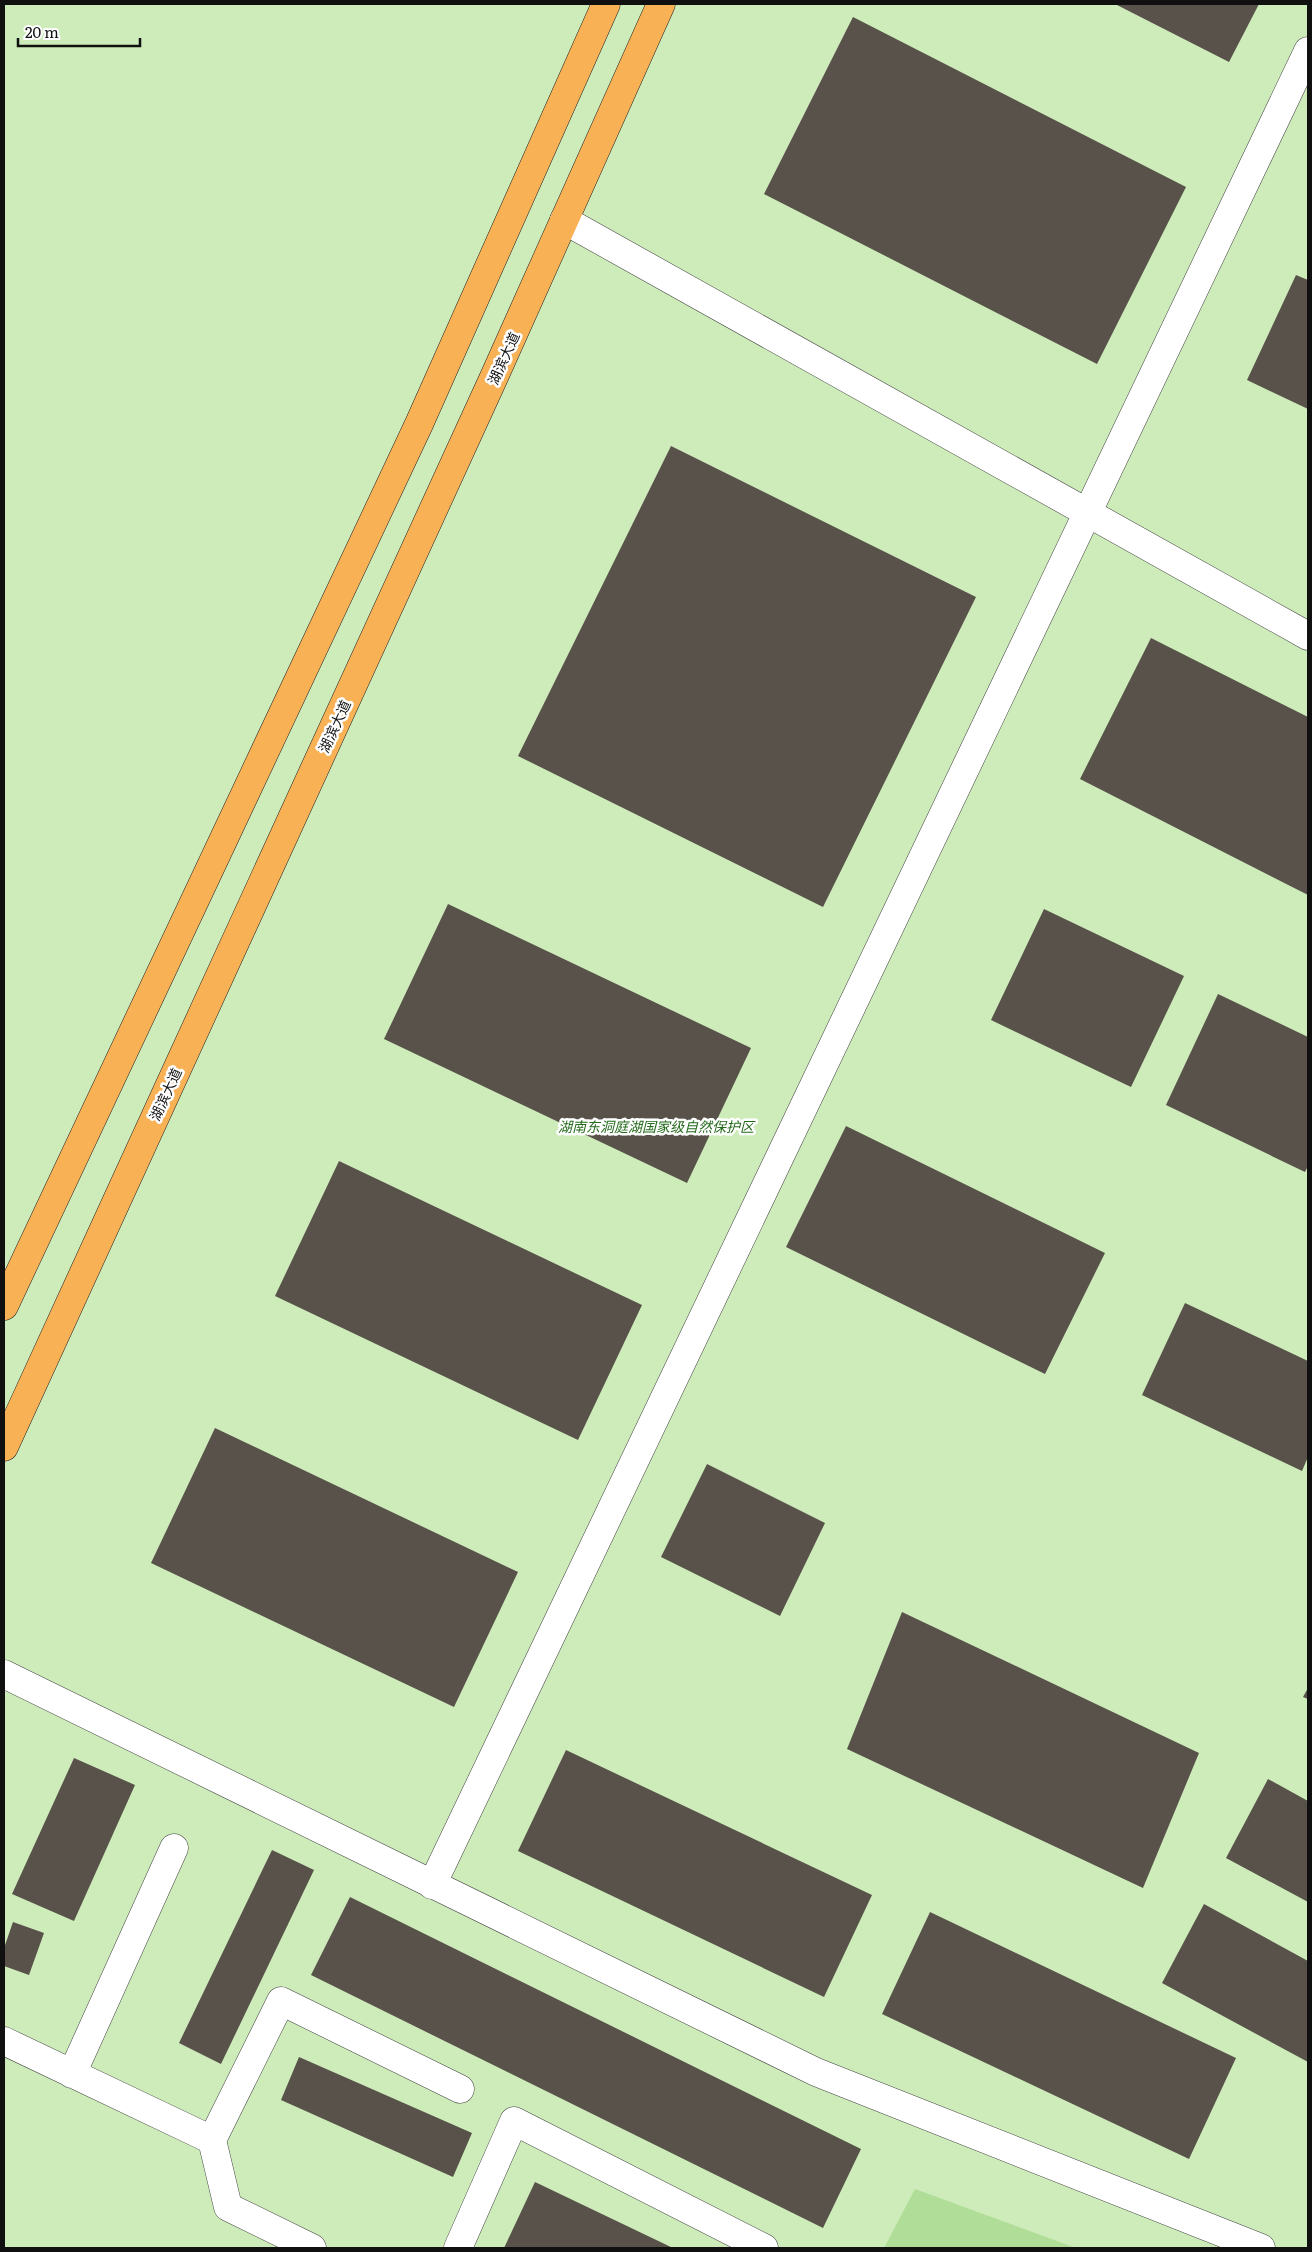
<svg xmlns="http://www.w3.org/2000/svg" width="1312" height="2252" font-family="Literata,'Noto Sans SC',serif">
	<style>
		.green { fill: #ceecba }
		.forest { fill: #b0dd98 }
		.building { fill: #59524b }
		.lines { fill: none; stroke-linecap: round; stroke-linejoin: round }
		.street-casing { stroke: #434343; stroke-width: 29 }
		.highway-casing { stroke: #212121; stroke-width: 29 }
		.street { stroke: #fff; stroke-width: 28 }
		.highway { stroke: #f9b156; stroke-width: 28 }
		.labels { text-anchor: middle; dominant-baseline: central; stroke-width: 5; stroke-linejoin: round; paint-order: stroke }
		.street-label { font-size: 14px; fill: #101010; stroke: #fff }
		.park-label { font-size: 14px; font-style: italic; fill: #256b1c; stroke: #fff }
	</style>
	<rect width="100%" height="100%" fill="#fffef2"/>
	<path class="green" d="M4,4H1308V2248H4Z"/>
	<path class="forest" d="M915,2189L1076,2248H884Z"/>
	<path class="building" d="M1115,4H1259L1229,62Z
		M853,17L1186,187L1097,364L764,194Z
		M1296,275L1308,280V409L1247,380Z
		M671,446L976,597L823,907L518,756Z
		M1151,638L1308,717V895L1080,779Z
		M448,904L751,1048L687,1183L384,1039Z
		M1044,909L1184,976L1131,1087L991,1020Z
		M1218,994L1308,1037V1166L1305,1172L1166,1105Z
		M846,1126L1105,1253L1045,1374L786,1247Z
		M339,1161L642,1305L578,1440L275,1296Z
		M1185,1303L1308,1361V1457L1302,1471L1142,1395Z
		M215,1428L518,1572L454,1707L151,1563Z
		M707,1464L825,1523L780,1616L661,1557Z
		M902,1612L1199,1753L1143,1888L847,1749Z
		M1308,1688V1699L1303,1697Z
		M566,1750L872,1895L824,1997L518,1851Z
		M74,1758L135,1785L74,1921L12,1894Z
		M1268,1779L1308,1801V1902L1226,1858Z
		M272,1850L314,1870L221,2064L179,2043Z
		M350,1897L861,2149L823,2228L311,1975Z
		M1204,1904L1308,1961V2062L1162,1983Z
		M930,1912L1236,2058L1189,2159L882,2014Z
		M13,1922L44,1933L29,1975L4,1966V1948Z
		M299,2057L472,2133L453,2177L281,2100Z
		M535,2182L673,2248H504Z"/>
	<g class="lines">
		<defs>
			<path id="street" d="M564,220L1308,636
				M4,1674L816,2072L1261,2248
				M432,1885L1308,51
				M4,2041L212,2140L228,2207L312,2248
				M72,2074L174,1848
				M212,2140L281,2001L460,2089
				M458,2248L514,2121L764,2248"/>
			<path id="highway" d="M4,1306L419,424L606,4
				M4,1447L494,377L661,4"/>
		</defs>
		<use href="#street" class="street-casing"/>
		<use href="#highway" class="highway-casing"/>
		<use href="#street" class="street"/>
		<use href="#highway" class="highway"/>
	</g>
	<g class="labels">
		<g class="street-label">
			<text transform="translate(503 358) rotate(-66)">湖滨大道</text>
			<text transform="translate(334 726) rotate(-65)">湖滨大道</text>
			<text transform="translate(165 1094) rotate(-65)">湖滨大道</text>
		</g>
		<g class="park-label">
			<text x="656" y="1126">湖南东洞庭湖国家级自然保护区</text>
		</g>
	</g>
	<rect width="1312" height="2252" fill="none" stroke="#101010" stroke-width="10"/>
	<path d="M18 38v8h122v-8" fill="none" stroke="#101010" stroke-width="2.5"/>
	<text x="25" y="38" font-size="15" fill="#101010" stroke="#ffffff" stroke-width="4" paint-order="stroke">20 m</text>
</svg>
